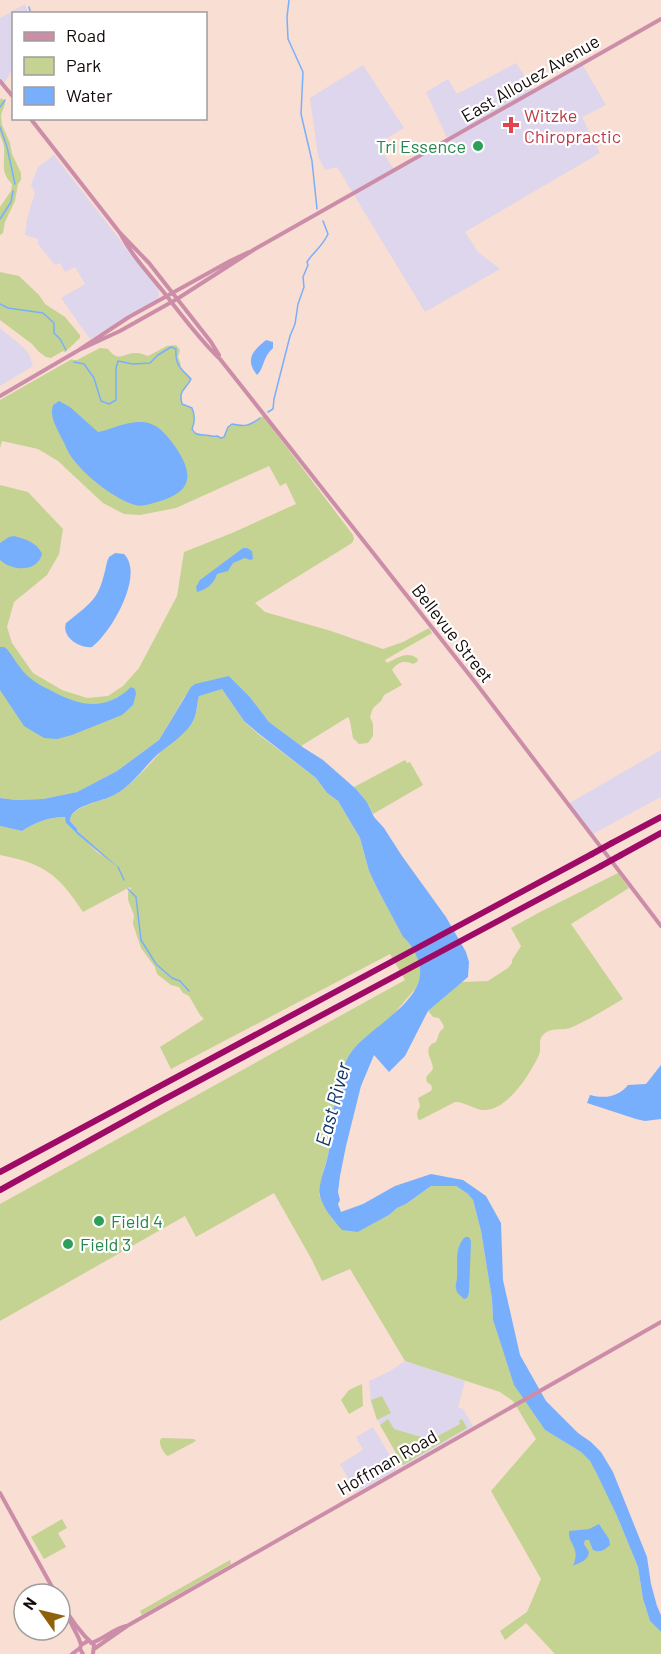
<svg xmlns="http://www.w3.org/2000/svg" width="661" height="1654" font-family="Barlow,sans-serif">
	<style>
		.commercial { fill: #ded6ec }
		.green { fill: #c4d391 }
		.water { fill: #78affd }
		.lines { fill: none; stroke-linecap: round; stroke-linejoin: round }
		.stream { stroke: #78affd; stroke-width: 1.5 }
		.tertiary { stroke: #cc8da9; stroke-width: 4 }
		.motorway { stroke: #9e0b66; stroke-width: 6 }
		.motorway-bridge { stroke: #9e0b66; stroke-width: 6 }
		.health-dot { fill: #e0444e; stroke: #fff; stroke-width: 2 }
		.leisure-dot { fill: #2e9e5b; stroke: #fff; stroke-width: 2 }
		.labels { text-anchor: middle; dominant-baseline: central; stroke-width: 4.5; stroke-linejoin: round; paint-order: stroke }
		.street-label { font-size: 18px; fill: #120a07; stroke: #fff }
		.health-label { font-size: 18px; fill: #be3a42; stroke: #fff; text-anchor: start }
		.leisure-label { font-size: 18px; fill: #27864d; stroke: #fff; text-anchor: start }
		.water-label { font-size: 20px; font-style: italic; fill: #103464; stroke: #fff }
	</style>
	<rect width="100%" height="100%" fill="#f9ded3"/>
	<path class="commercial" d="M25,4L28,13L14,14L13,69L3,85L0,81V18Z
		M516,63L535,91L582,64L606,105L582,117L600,153L465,232L478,252L500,269L425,312L337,167L325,170L318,156L310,98L363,65L404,128L377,144L395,171L448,140L426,92L448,79L457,94Z
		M54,155L158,289L159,295L157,300L90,339L61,298L85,284L75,267L65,272L60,263L55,265L38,244V239L25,235L27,219L35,192L31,185L38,167Z
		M0,328L24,348L29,354L33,366L0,386Z
		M661,750V797L591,835L568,804Z
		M405,1361L465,1381L458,1407L463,1409L473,1426L403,1466L377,1419L371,1403L369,1381L390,1371Z
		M373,1427L396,1466V1469L395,1471L356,1492L340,1464L363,1450L356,1437Z"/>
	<path class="green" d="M1,98L5,101V104L1,115L2,125L10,143L12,154L21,173V180L18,184L15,201L5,222L3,233L0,235V207L11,191L12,184C0,172 5,164 4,148C4,143 1,139 0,134C0,124 0,111 0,100Z
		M0,272L19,276L39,295L45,304L65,317L80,335V338L65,352L63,351L51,358L46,357L39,352L32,344L0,320Z
		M176,345L180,350L178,357L181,365L179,367L191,379C186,390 178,389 182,404L192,408C195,415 195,422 192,429C196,436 199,434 205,435C210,435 211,437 217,436L221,438L224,437L228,427L232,424C247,427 250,425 263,416L353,535L354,539L352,543L255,603L265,612L331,631L383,649L403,642L429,628L432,633L385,660L387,663C397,658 408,650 418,659L417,662L413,664C404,660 398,662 392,670L402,685L384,695L381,701L373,708L370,717L373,724V736L368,743L359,744L353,738L350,721L348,717L301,746L269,722L250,697L229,676L222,689L244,721L258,734L316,778L327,793L338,801L360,838L369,871L377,888L403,937C412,944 423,961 421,973C420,978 418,983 416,988L342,1074L334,1107L328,1157L324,1168L319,1195L333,1220L358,1232L389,1215L397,1208L406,1204L431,1186H456L468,1194L473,1200L481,1231L492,1299L493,1320L514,1384L545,1430L581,1452L590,1461L598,1474L617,1516L638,1567L643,1599L650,1621L661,1632V1654H555L526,1623L505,1640L500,1631L527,1612L541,1579L491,1491L536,1439L513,1401L500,1392L405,1361L350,1269L322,1281L312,1260L274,1193L196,1237L185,1216L0,1321V1204L405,980L390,954L171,1069L160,1047L204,1019L200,1015L189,996L183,993L179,987L171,985L157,974L155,967L141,948L133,924L134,915L128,900V892L131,889L130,887L83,912C58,874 45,864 0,855V826L22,831C36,822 49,817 66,817V823L97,852L105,858L77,831V829L70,821C70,806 102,802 114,795C134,785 155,757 171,741C177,735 190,726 194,719C197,713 197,703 199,696H185L159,740L117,771L77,792L43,799L16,800L0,798V485L28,492L63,529L59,554L47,575L14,602L7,627L12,643L33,673L62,690L87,698L108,696L123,686L139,668L177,596L184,552L232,533L296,504L286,483L280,486L269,466L176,508L140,515L124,514L103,503L58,461L38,449L2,441L0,448V400L72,359L73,360H77L100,348L108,349C120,364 123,352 137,353C141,353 144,355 148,356L167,346Z
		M405,760L407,763L410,762L423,785L373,814L367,802L354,787Z
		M618,873L629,888L571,924L623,999C606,1009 589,1020 570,1028C562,1031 551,1027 544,1034C537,1040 542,1047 539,1055C530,1074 509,1108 486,1110C476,1111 466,1102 455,1102L420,1120L418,1119L417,1113L420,1106L418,1098L431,1091L432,1088L431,1085L427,1082C424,1075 431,1074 433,1068C432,1059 423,1050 433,1043H435C439,1039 437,1032 443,1029L444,1026L439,1018L433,1017L428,1011L461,982L488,981L508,968L512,963V960L521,946L511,928L540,912Z
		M362,1384L363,1406L349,1414L341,1400L349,1390Z
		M382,1396L391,1413L377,1420L371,1400Z
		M388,1419L394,1429L428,1439L429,1441L460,1424L459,1421L462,1419L467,1428L403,1465L380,1425Z
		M162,1438L194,1439L196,1441L168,1456C164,1454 159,1445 160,1440Z
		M62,1519L67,1528L58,1533L66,1547L44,1559L31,1537Z
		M230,1560L231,1564L142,1615L140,1611Z"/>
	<path class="water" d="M266,340L273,342V348C262,358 265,367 257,375C244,359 254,350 266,340Z
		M59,401L70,407L98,432C104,431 109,429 115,427C145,418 156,420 174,445C194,473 194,492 157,502C150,504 142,507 135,505C116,500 84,475 73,459C68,453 66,446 62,439C57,428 49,417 53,405Z
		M14,536C25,539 38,543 42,554C37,573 12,571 0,560V543L9,537Z
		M243,548H247L252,551L253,559L250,560L245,558L233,563L228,571L217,574C215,583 206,590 197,592L196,587L200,580Z
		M115,553L124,554C145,575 111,633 92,647C80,649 61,637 66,623C95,600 99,599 107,562L109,557Z
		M0,647H4L7,649C14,658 21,671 30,678C36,683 43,687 50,690C79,706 105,712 131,687L135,689L136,694L133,705L122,715L72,735L57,739L44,738L24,726L0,690Z
		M229,676L250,697L269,722L304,748L323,760L356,789L367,802L374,817L384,828L402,856L446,917L466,952L469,962L468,977L428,1011L405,1056L389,1072L374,1055L361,1086L346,1146L340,1176L338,1192L340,1200L338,1204L341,1212L363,1204L395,1186L431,1174L463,1180L486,1196L501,1223L503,1280L520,1355L546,1401L578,1433L591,1442L601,1452L613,1472L647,1557L651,1584L657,1606L661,1615V1632L650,1621L643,1599L638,1567L617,1516L597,1474L590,1461L581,1452L545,1430L514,1385L493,1320L492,1299L481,1231L473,1200L468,1194L456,1186H431L406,1204L397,1208L389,1215L358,1232L342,1230C334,1221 323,1208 320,1196C317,1188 326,1165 328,1156C331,1141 331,1126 333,1111C335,1102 338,1093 340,1084C342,1074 344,1063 350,1054C368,1026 433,1000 418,960C415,951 410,943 403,937L377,888L369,871L360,838L338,801L327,793L316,778L258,733L244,721L222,689L199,696C197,703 197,712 194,719C187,734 170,744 158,754C144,767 132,786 114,795C102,802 70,805 70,821L77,829V831L118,867C99,853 82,839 66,823L65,817C49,817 36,822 22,831L0,826V798L16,800L43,799L77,792L117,771L159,740L191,687L195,684Z
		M661,1065V1119L645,1121L636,1119L587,1103L590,1095C605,1099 618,1097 628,1085L646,1084Z
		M465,1237H469L471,1241L469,1293L467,1298L464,1299C461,1296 456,1293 456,1288C455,1285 457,1281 457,1278C458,1264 454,1248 465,1237Z
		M599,1524L609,1539L610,1545C605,1550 600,1553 593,1550L589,1540H585L584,1544L589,1552C588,1561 580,1562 573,1566C581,1546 568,1546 569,1531L589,1529Z"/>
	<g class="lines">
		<path class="stream" d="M289,0L287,17L288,39L303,72L301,114L312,161L317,209
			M29,7L31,14
			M0,107L5,100
			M0,127L7,147L15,184
			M0,219L11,202L13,191
			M0,304L8,308L43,313L54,323V333L60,339L66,350
			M74,362L84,364L94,378L101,401L109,404L116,400V368L118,361L133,364L150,363L158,355L171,347L176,349C175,365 180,368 191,379C186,390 178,389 182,404L192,408C195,415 195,422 192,429C196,436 199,434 205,435C210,435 211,437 217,436L221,438L224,437L228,427L232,424C245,427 249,426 260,418
			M268,412L273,409L274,399L290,336L295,324L298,304L304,287L303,277L308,265L307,262C314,251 322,247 328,234L323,221
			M118,867L124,880
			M128,889L136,897L141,940L156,964L172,978L180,981L189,991"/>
		<path class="tertiary" d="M0,81L14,98
			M30,118L120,233L149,263L211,342L219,355
			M120,233C131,254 147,272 162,290C181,314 198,338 220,359L475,682L661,926
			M79,350L120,331L177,299L255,249L661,19
			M0,396L79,350L129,317L230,261L249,252
			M0,1493L56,1594
			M60,1600C69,1617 80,1633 94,1645L93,1654
			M69,1618C72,1628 79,1635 81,1645
			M91,1643C104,1639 113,1629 126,1626
			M94,1649L127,1626L661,1322
			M72,1654L80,1648
			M83,1654L80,1649L81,1645L88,1641"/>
		<path class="motorway" d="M612,843L661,817
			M621,855L661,833
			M0,1172L592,854
			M0,1190L161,1101L601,866"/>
		<path class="motorway-bridge" d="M592,854L612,843
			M601,866L621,855"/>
	</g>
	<path class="health-dot" d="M508 116h6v6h6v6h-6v6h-6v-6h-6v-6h6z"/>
	<g class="leisure-dot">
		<circle cx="478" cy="146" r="6"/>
		<circle cx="99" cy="1221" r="6"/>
		<circle cx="68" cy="1244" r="6"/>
	</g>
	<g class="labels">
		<g class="street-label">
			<text transform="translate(530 78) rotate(-30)">East Allouez Avenue</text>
			<text transform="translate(453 633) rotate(52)">Bellevue Street</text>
			<text transform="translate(387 1462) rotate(-30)">Hoffman Road</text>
		</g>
		<g class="health-label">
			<text x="524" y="115">Witzke<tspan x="524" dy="21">Chiropractic</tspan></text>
		</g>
		<g class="leisure-label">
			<text x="466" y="146" text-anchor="end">Tri Essence</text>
			<text x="111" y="1221">Field 4</text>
			<text x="80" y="1244">Field 3</text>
		</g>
		<g class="water-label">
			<text transform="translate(332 1104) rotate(-75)">East River</text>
		</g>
	</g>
	<rect x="12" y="12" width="195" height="108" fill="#ffffff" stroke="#a09d9c" stroke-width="1.5"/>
	<rect x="24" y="32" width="30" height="9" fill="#cc8da9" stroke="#a09d9c" stroke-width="1.5"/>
	<text x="66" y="42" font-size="18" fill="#120a07">Road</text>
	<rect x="24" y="57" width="30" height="18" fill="#c4d391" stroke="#a09d9c" stroke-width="1.5"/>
	<text x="66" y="72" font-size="18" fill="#120a07">Park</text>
	<rect x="24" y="87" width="30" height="18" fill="#78affd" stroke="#a09d9c" stroke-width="1.5"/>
	<text x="66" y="102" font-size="18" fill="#120a07">Water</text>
	<g transform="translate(42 1612) rotate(304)"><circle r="28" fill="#ffffff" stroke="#a09d9c" stroke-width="1.5"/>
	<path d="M0-4.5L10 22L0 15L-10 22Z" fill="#8f610b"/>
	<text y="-9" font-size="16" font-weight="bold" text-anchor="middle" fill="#120a07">N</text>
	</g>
</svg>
